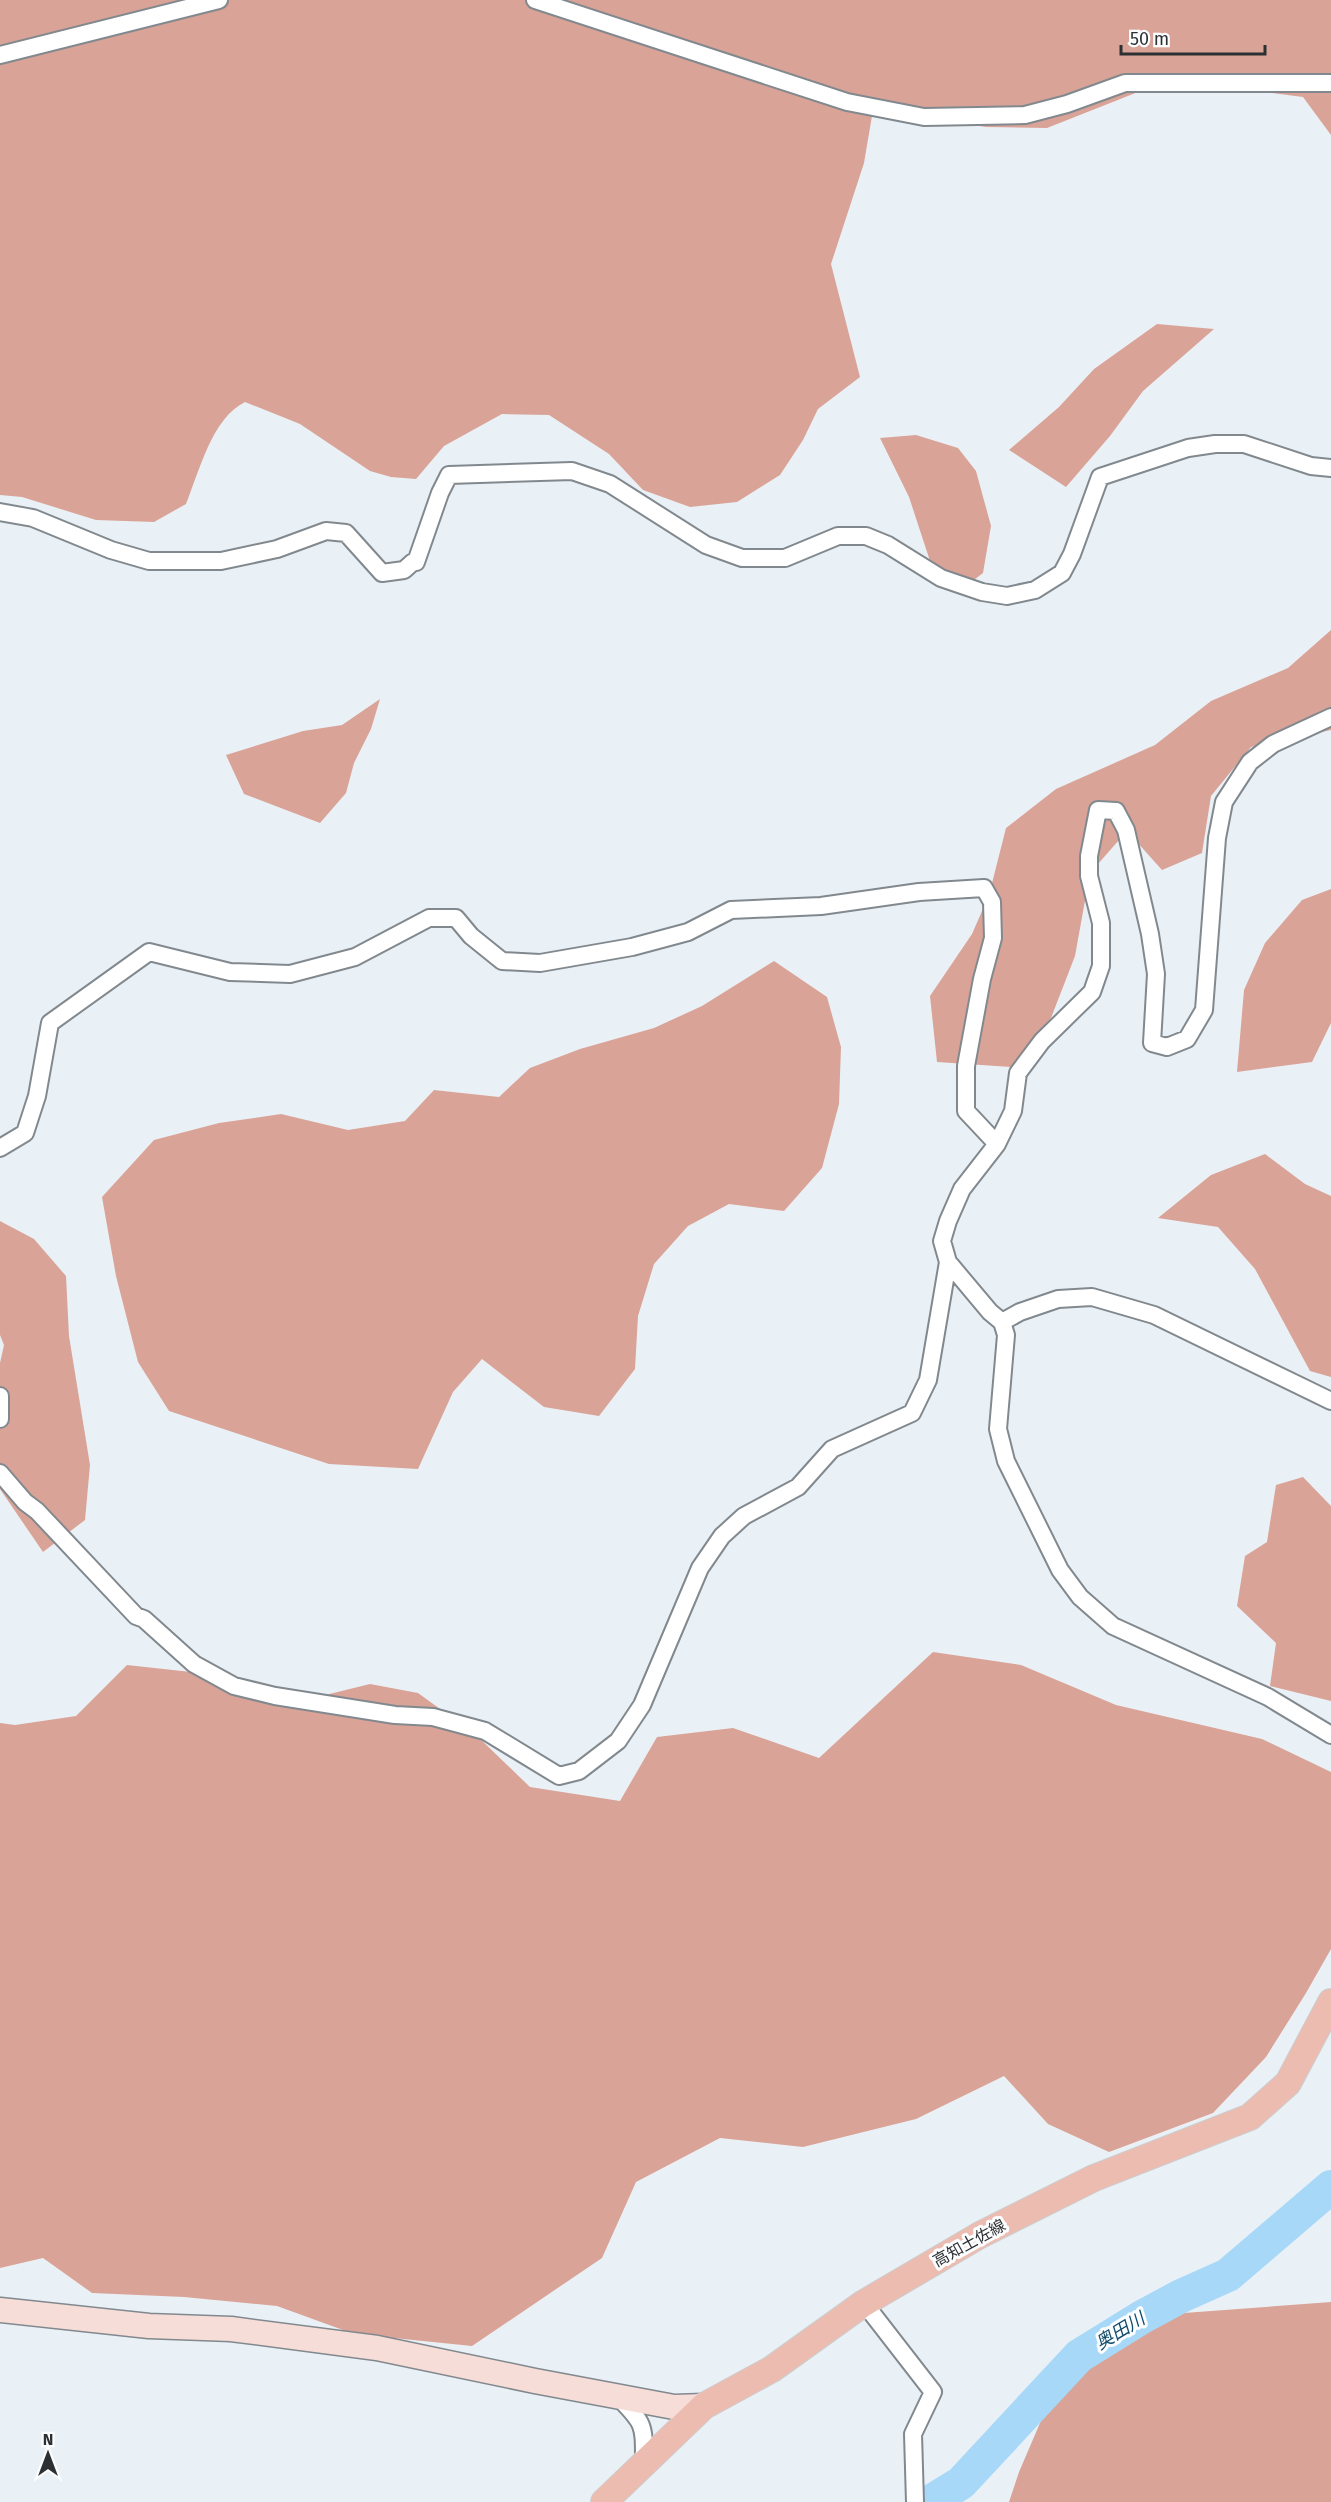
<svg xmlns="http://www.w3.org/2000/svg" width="1331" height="2502" font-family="'Fira Sans','Noto Sans JP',sans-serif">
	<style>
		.forest { fill: #daa397 }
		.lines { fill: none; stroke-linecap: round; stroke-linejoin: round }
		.river { stroke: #a8d8f8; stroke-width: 34 }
		.street-casing { stroke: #82898e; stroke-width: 20 }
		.secondary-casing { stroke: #82898e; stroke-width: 27 }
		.primary-casing { stroke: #cdcdce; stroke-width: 28 }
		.street { stroke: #fff; stroke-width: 16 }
		.secondary { stroke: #f6ddd8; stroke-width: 24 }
		.primary { stroke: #ecbcb1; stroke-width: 26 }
		.labels { text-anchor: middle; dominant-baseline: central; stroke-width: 6; stroke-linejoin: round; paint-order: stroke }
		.street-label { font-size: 16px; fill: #2d3032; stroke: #fcfdfe }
		.water-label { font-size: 18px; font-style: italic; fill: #104b6a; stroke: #fcfdfe }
	</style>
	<rect width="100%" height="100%" fill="#eaf1f6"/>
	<path class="forest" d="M0,0H1331V135L1303,97L1241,89L1138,92L1047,128L986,127L873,110L864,163L831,264L860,377L818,409L803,440L780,475L737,502L690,507L643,490L609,454L549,415L502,414L444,446L416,479L391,477L370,471L300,424L245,402C212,418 199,472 186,504L154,522L96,520L22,497L0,495Z
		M1157,324L1214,329L1143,391L1110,436L1066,487L1009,450L1059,407L1094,369Z
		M916,435L958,448L976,471L991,526L983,573L962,589L930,561L909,497L880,438Z
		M1331,630V730L1251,747L1211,796L1202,853L1162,870L1127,831L1090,873L1075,956L1051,1018L1011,1067L937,1062L930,996L972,934L989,895L1006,828L1056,789L1155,745L1211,701L1288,668Z
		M380,699L371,729L354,763L346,793L320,823L244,794L226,755L303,731L342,725Z
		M1331,889V1023L1312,1062L1237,1072L1244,990L1265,943L1302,900Z
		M774,961L827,997L841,1047L839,1104L822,1168L784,1211L729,1204L688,1226L654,1264L638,1316L635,1369L599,1416L544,1407L482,1359L453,1392L418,1469L329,1464L169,1411L138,1362L116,1276L102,1197L154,1140L219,1123L281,1114L348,1130L405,1121L434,1090L499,1097L530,1068L580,1049L654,1028L702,1006Z
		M1265,1154L1305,1184L1331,1196V1377L1310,1371L1255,1269L1218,1227L1158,1218L1211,1175Z
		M0,1221L34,1239L66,1276L69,1336L90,1465L85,1520L43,1552L0,1489V1363L4,1345L0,1335Z
		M1303,1477L1331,1506V1701L1270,1686L1276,1643L1237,1606L1245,1556L1267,1542L1276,1485Z
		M933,1652L1021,1665L1116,1705L1262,1739L1331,1772V1949L1306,1993L1266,2057L1213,2113L1109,2152L1048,2124L1004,2076L916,2119L803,2147L720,2138L636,2182L602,2258L472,2346L354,2334L277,2306L184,2297L92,2293L43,2258L0,2268V1723L15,1725L76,1716L127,1665L191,1672L256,1695L305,1700L370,1684L418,1693L476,1735L530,1787L620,1801L657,1737L733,1728L819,1758Z
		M1331,2302V2502H1009L1019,2472L1058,2381L1137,2323L1184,2313Z"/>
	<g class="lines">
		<path class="river" d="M930,2502L961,2483L1079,2356L1142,2317L1181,2296L1228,2275L1331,2187"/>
		<defs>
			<path id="street" d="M535,0L847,102L924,117L1025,115L1067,104L1125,83H1331
				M0,55L219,0
				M0,512L33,518L111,550L149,561H221L277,549L326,531L346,533L382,573L404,570L413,562H416L440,493L449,475L572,471L610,484L706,545L742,558H785L838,536H866L888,545L941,578L982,592L1007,596L1035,590L1062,573L1072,554L1100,477L1188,448L1215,444H1244L1311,466L1331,468
				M0,1148L25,1133L37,1096L50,1023L149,952L230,972L290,974L355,957L429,918H456L471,936L502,961L540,963L632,947L688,932L731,910L821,906L919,892L984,888L992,902L993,938L982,979L966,1066V1111L997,1144
				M948,1262L990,1312L1002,1322L1006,1335L998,1429L1006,1461L1060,1570L1080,1597L1113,1626L1268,1697L1331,1735
				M1002,1322L1020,1312L1058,1299L1092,1297L1154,1315L1331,1401
				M0,1396V1419
				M0,1473L25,1502L37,1511L136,1616L144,1619L194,1664L234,1686L275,1696L395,1715L433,1717L485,1731L559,1776L579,1771L618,1741L642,1705L700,1568L722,1536L744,1516L798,1487L832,1449L912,1413L928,1380L948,1262L942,1241L948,1221L962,1189L997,1144L1013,1111L1018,1073L1042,1041L1092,992L1101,966V923L1089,876V856L1098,810L1116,811L1126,830L1150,934L1156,974L1152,1043L1167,1047L1187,1039L1204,1010L1217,838L1224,802L1250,762L1273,744L1331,717
				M864,2303L933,2392L913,2434L915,2502
				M618,2397C645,2424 644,2425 644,2463"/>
			<path id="secondary" d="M0,2310L149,2326L231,2329L377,2348L535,2381L674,2407L704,2406"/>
			<path id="primary" d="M604,2502L704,2406L772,2369L864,2303L980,2235L1094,2178L1250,2117L1288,2083L1331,2002"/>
		</defs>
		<use href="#street" class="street-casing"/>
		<use href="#secondary" class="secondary-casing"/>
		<use href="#primary" class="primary-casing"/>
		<use href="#street" class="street"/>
		<use href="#secondary" class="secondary"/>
		<use href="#primary" class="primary"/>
	</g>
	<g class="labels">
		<g class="street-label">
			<text transform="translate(969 2243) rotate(-29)">高知土佐線</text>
		</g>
		<g class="water-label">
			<text transform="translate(1120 2331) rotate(-31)">奥田川</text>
		</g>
	</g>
	<g transform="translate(48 2454)" stroke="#fcfdfe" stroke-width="4.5" paint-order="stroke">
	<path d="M0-4.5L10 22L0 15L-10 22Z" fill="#2d3032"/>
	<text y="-9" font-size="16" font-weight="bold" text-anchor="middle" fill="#2d3032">N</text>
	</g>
	<path d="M1121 45v9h144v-9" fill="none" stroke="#2d3032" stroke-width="3"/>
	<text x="1130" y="45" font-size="18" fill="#2d3032" stroke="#fcfdfe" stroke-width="4.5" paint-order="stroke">50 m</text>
</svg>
